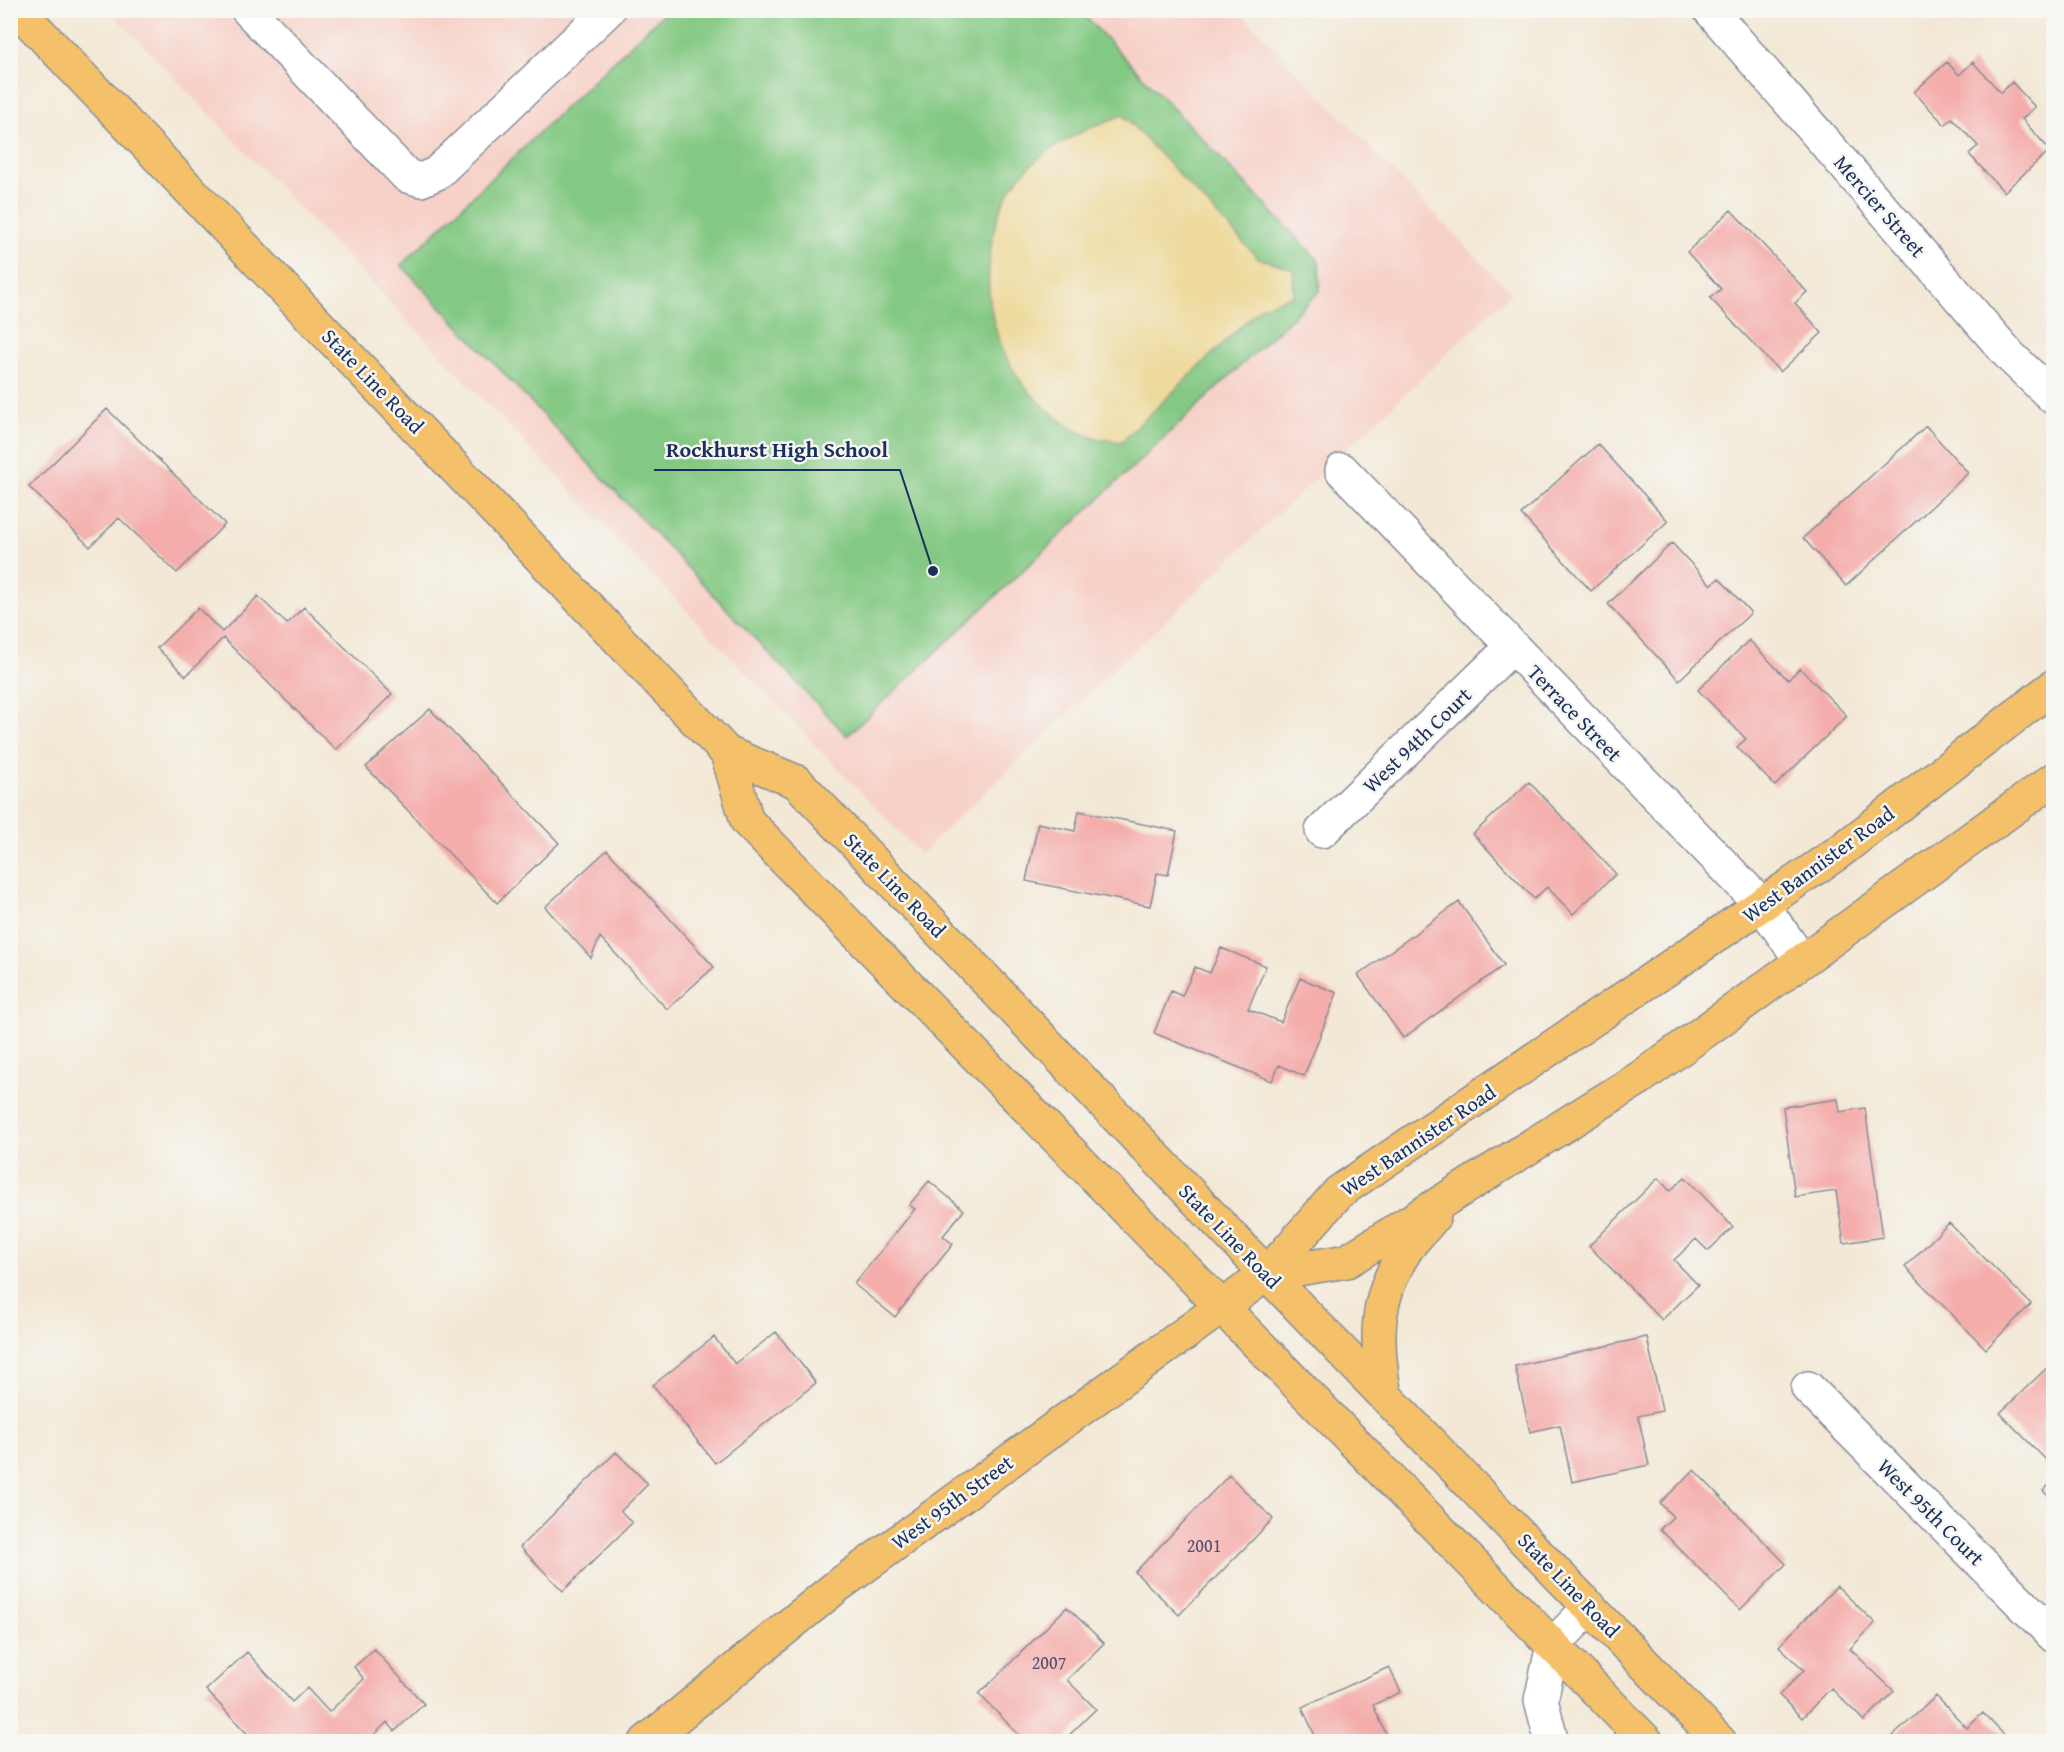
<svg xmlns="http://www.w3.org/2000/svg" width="2064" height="1752" font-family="'Gentium Book Plus',serif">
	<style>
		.built { fill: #f7d1c8 }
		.green { fill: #84c983; stroke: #507c70; stroke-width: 1.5 }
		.sand { fill: #eeda9e; stroke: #84847e; stroke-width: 1.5 }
		.building { fill: #f4adab }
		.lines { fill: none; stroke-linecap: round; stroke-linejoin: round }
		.minor-casing { stroke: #878c9a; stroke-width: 36 }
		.major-casing { stroke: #878c9a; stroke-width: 36 }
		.minor { stroke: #fff; stroke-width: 33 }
		.major { stroke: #f4c16a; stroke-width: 33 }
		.labels { text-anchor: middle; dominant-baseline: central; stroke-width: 5; stroke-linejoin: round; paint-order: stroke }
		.number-label { font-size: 18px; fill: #514e71 }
		.street-label { font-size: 21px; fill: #1b2f5e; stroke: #f6f6f2 }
		.leader { fill: none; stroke: #1b2f5e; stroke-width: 2 }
		.callout-dot { fill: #1b2f5e; stroke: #f6f6f2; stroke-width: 2 }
		.callout-label { font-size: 22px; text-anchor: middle; font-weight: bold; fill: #1b2f5e; stroke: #f6f6f2; stroke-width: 5; stroke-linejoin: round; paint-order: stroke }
	</style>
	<rect width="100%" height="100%" fill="#f6f6f2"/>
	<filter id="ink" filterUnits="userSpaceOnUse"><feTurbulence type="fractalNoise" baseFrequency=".0167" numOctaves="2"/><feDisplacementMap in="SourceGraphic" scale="12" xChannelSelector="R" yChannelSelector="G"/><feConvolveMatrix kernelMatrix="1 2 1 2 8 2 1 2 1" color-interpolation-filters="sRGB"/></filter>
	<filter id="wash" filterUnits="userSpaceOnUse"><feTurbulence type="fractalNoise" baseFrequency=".008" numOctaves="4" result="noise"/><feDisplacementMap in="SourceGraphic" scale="24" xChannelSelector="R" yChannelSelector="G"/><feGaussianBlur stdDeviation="1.35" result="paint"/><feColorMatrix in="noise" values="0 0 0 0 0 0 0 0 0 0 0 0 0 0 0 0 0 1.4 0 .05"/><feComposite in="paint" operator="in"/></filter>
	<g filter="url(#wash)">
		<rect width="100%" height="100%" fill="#f3e8d5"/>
		<path class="built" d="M110,11H1239L1511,293L920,854Z"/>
		<path class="green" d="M1079,10L1319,261L1320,291L847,736L401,265L666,11Z"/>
		<path class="sand" d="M1123,115L1258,258L1293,269L1294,295L1261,307L1121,442C1108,440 1093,439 1081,433C1068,427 1058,418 1047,409C1001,370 983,313 990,254C993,233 997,212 1008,193C1033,152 1080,131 1123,115Z"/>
		<g id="blocks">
			<path class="building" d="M1947,62L1959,75L1973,62L2001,93L2012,82L2035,107L2022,119L2050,150L2004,192L1969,154L1978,146L1952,118L1945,125L1914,92Z
				M1731,210L1807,292L1795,303L1822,333L1780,372L1710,298L1721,289L1687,252Z
				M107,409L225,524L177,573L119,518L90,547L29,487Z
				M1926,426L1968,473L1846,586L1803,538Z
				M1598,444L1668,521L1591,591L1521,514Z
				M1672,543L1711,585L1719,578L1751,613L1679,680L1608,604Z
				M258,596L287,624L304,607L392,694L336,750L223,638L186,676L157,648L198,608L222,632Z
				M1749,640L1788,680L1800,668L1847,716L1775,786L1737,747L1746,739L1698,690Z
				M430,709L559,843L497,903L366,767Z
				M1529,782L1616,874L1573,914L1547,887L1534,899L1473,834Z
				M1079,811L1177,831L1168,875L1157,873L1150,906L1026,881L1038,823L1075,831Z
				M607,850L714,967L667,1009L600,937L591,958L545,907Z
				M1459,902L1504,965L1403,1038L1358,975Z
				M1221,948L1266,966L1248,1009L1281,1022L1300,978L1337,993L1304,1076L1279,1065L1272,1081L1154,1033L1171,991L1182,996L1195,967L1210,973Z
				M1838,1099L1840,1112L1865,1108L1883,1237L1844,1243L1836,1191L1795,1197L1783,1107Z
				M1685,1177L1733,1227L1708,1251L1696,1239L1674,1260L1698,1285L1662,1320L1589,1246L1658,1178L1670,1191Z
				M929,1181L964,1210L943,1236L953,1244L895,1317L854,1284L915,1209L909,1205Z
				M1949,1223L2031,1304L1986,1349L1905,1267Z
				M776,1332L816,1383L715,1463L653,1385L714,1337L735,1364Z
				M1647,1337L1662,1411L1638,1416L1649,1465L1572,1482L1560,1425L1530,1432L1515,1366Z
				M2054,1361V1468L2000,1413Z
				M616,1452L648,1484L621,1511L632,1523L563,1591L520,1547Z
				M1694,1470L1786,1564L1740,1610L1660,1529L1673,1517L1660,1503Z
				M1229,1475L1273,1519L1179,1615L1135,1572Z
				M2054,1480V1501L2043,1491Z
				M1837,1586L1875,1623L1850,1649L1894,1691L1864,1721L1831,1688L1802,1718L1779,1695L1804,1670L1779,1646Z
				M1067,1607L1104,1643L1067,1680L1096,1709L1062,1742H1026L979,1694Z
				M374,1649L424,1704L395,1731L387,1722L367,1742H255L206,1690L247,1652L292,1702L307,1688L329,1712L364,1679L354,1667Z
				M1389,1667L1401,1692L1373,1705L1390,1742H1318L1302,1707Z
				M1936,1696L1967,1728L1983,1713L2011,1742H1898L1893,1736Z"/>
		</g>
	</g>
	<g filter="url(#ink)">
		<use href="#blocks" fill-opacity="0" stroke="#878c9a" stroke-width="1.5"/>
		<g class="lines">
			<defs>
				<path id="minor" d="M248,10L407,176L421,180L437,173L608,10
					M1710,10L2011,357L2054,398
					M1342,470L1762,905L1802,961
					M1322,831L1511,648
					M1808,1388L2054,1636
					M1552,1742L1541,1700L1553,1645L1590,1607"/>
				<path id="major" d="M18,10L727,753L797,782L1267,1274L1720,1742
					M727,753L747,821L1647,1742
					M1267,1274L1347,1261L1640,1078L2054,779
					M1385,1396C1375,1339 1374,1298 1407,1248C1415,1237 1426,1227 1434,1216
					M646,1742L836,1587L1267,1274L1339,1192L1839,852L2054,686"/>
			</defs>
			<use href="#minor" class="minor-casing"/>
			<use href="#major" class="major-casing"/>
			<use href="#minor" class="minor"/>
			<use href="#major" class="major"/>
		</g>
	</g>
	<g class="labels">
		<g class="number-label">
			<text x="1204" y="1545">2001</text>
			<text x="1049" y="1662">2007</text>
		</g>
		<g class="street-label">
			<text transform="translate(1880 206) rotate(49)">Mercier Street</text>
			<text transform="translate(373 381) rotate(46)">State Line Road</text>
			<text transform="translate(1575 713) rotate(46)">Terrace Street</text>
			<text transform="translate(1417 740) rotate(-44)">West 94th Court</text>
			<text transform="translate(1818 864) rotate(-36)">West Bannister Road</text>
			<text transform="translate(895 885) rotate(46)">State Line Road</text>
			<text transform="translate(1418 1140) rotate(-34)">West Bannister Road</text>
			<text transform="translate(1230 1236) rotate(46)">State Line Road</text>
			<text transform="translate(952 1502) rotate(-36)">West 95th Street</text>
			<text transform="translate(1931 1512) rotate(45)">West 95th Court</text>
			<text transform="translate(1569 1585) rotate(46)">State Line Road</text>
		</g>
	</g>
	<path class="leader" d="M933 571L900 470H654"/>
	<circle class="callout-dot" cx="933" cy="571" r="6"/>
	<g class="callout-label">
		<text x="777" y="457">Rockhurst High School</text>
	</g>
	<rect width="2064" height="1752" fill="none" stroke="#f6f6f2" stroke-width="36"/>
</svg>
